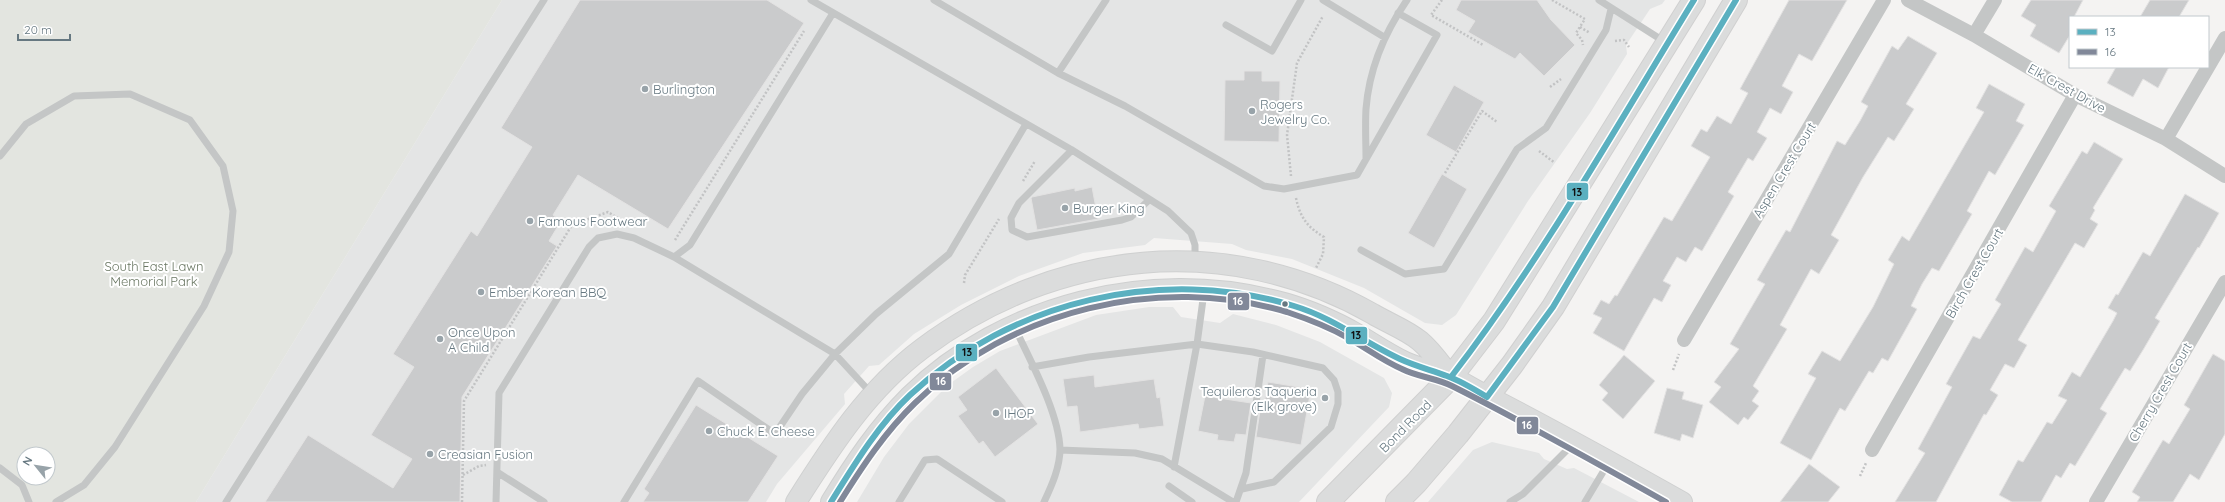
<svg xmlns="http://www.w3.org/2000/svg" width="2225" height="502" font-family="Quicksand,sans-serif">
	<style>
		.built { fill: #e4e5e5 }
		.green { fill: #e3e5e0; fill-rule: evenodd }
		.building { fill: #cacbcc; stroke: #e3e2e2 }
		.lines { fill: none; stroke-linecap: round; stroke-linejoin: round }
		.secondary-casing { stroke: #cfd0d0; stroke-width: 22 }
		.primary-casing { stroke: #d0d0d0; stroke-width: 24 }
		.path { stroke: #c2c3c4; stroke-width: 2.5; stroke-dasharray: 2 2; stroke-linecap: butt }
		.lane { stroke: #c4c6c6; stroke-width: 7 }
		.street { stroke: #c4c6c6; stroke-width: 14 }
		.secondary { stroke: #dbdcdc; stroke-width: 20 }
		.primary { stroke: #dbdcdc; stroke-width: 22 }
		.bus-1-casing { stroke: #fff; stroke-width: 9 }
		.bus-2-casing { stroke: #fff; stroke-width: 9 }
		.bus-1 { stroke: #5bb0c0; stroke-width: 6 }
		.bus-2 { stroke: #818899; stroke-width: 6 }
		.poi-dot { fill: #98a3a9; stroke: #fff; stroke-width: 1.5 }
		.bus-dot { fill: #667881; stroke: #fff; stroke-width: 1.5 }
		.labels { text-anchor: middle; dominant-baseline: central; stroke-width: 4; stroke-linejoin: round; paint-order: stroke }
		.street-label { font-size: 13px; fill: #667881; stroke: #fff }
		.poi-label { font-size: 13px; fill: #667881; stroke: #fff; text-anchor: start }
		.park-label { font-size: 13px; fill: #6b7864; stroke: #fff }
		.line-badge { stroke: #fff; stroke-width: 1.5 }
		.badge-label { font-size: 11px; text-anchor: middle; font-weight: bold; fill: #fff }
		.pale-badge-label { font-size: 11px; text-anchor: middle; font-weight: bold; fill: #111 }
	</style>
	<rect width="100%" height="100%" fill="#f4f3f2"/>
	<path class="built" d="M502,0H1665L1662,4L1650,9L1626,45L1627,54L1590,113L1528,201L1456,315L1442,325L1425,323L1364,288L1292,259L1246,250L1232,244L1154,238L1145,245L1083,253L1019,276L961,305L914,334L879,365L869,366L844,394L845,404L777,484L766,502H196Z
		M1149,307H1173L1181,317L1220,323L1233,314L1276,325L1320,342L1384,378L1392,393L1389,407L1299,502H857L884,457L909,424L948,385L973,367L1000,351L1096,315Z
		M1492,442L1539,453L1544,459L1567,469L1574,468L1639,502H1428L1473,450Z"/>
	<path class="green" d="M0,0H502L196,502H0ZM24,454H48V478H24Z"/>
	<path class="building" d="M580,0H767L804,23L668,229L578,175L553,215L561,221L549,241L557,246L462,397L460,502H265L308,435L393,488L412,459L371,435L414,367L393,354L471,231L477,236L532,147L501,128Z
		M1461,0H1537L1551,20L1575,45L1544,76L1520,53L1515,59L1468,32L1475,21L1456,10Z
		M1789,0H1847L1812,61L1799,54L1782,86L1793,92L1781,114L1770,108L1757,132L1767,138L1753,161L1748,158L1728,192L1734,196L1702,251L1695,247L1686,262L1677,257L1663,281L1671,285L1662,302L1654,298L1624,351L1593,333L1602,318L1593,314L1601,300L1609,304L1615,295L1617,296L1664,217L1672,221L1710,157L1691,146L1701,129L1707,132L1717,116L1731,124L1748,93L1740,89Z
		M2031,0H2083L2074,17H2070V35L2059,53L2030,36L2036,25L2021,16Z
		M2150,0H2189L2179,17H2140Z
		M1908,36L1937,53L1906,104L1914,109L1894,141L1888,137L1863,177L1831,235L1839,240L1819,274L1811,269L1780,325L1787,329L1753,386L1759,391L1752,401L1759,406L1748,420L1744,417L1738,425L1709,402L1721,387L1714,382L1739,349L1730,344L1765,284L1757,280L1786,230L1790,232L1837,141L1845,145L1860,121L1868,106L1861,102L1892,46L1898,50Z
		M2116,67H2169L2158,88L2143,79L2133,97L2107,83Z
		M1244,71H1262V81H1280L1279,142L1224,141L1225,80H1244Z
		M1989,84L2025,104L2016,121L2024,125L1995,175L1989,171L1967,211L1972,214L1939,271L1932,268L1922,284L1911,306L1917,309L1888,361L1882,358L1873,373L1869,371L1845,411L1840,408L1811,460L1780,443L1816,378L1808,374L1822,351L1840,361L1873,307L1894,264L1888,260L1902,236L1909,241L1984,112L1976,108Z
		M1454,85L1484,102L1456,152L1426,135Z
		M2094,142L2123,159L2093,208L2095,210L2090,219L2098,224L2084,248L2075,243L2018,340L2027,345L2014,368L2005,364L1990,390L1998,395L1986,415L1984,414L1936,502H1895L1925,453L1918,449L1952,387L1946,384L1973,336L1980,339L2001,304L1995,300L2025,247L2033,252L2056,211L2049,206L2082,151L2087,154Z
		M1442,174L1467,189L1434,248L1408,233Z
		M1092,187L1098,219L1037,230L1031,198L1032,197L1075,188V191Z
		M2185,194L2219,213L2199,248L2198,247L2155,318L2160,321L2143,350L2130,371L2125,368L2100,409L2107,413L2075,466L2070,463L2061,478L2056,475L2041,502H2012L1999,495L2018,460L2023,462L2047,422L2052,424L2067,400L2058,396L2072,372L2080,377L2113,321L2117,313L2108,308L2116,294L2118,295L2143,252L2150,256Z
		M2213,354L2225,361V434L2199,480L2190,474L2173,502H2137L2140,497L2132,492L2163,440L2169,444L2190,409L2184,405Z
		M1624,355L1655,381L1623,419L1602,400L1608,393L1599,385Z
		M996,368L1038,424L995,457L983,441L979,444L958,416L967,410L958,397Z
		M1094,375L1095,387L1154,379L1157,398L1160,397L1164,426L1139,429L1138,424L1080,432L1077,406L1067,407L1063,379Z
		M1268,382L1311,389L1301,445L1256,437L1261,404L1264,405Z
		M1667,388L1684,392L1682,399L1703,405L1693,438L1682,434L1680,441L1654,433Z
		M1205,396L1251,403L1246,435L1236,434L1234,442L1217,440L1218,435L1198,431Z
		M696,405L778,456L748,502H643L649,493L644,489Z
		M1809,464L1840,487L1828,502H1780Z"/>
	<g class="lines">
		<defs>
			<path id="secondary" d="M796,502C832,445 868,389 923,348C1056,249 1227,231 1373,314C1388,323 1407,330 1420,341C1432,351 1442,366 1451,377
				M831,502C854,464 878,428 910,396C1004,304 1150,268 1276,301C1301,307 1327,318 1350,330C1368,340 1386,353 1405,362C1420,369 1437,371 1452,377C1464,383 1475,390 1487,396C1553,430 1618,466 1682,502"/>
			<path id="primary" d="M1328,502L1451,377L1494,321L1694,0
				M1397,502L1416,483L1458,434L1512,365L1553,307L1736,0"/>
		</defs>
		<use href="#secondary" class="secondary-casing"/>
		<use href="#primary" class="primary-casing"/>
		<path class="path" d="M1442,0L1431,15L1483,45
			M1552,0L1585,19L1576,33L1582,40L1583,45
			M1580,27L1590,33
			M1615,41L1624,40L1629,47
			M1550,87L1561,79
			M1539,151L1555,163
			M1445,173L1482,111L1497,122
			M1291,176L1287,135L1297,63L1323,16
			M1023,181L1035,161
			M1296,198C1300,217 1307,227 1324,237L1323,254L1316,268
			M675,240L804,31
			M964,283L965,275L999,219
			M1673,370L1679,354
			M463,475L479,466L486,465
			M1860,476L1866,463
			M462,502L464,401L572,225L608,212L624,222"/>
		<path class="lane" d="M811,0L1072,150L1168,211L1191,233L1195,245V262
			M934,0L1058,73L1125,106L1264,186L1284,189L1357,175L1437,35L1398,13
			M1323,0L1384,37
			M1599,0L1665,42
			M1226,25L1272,51L1301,0
			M1058,73L1106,0
			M1072,150L1019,203L1011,218L1012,230L1027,237L1122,220L1131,217L1149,200
			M0,156L26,124L74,96L130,94L190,120L223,166L233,211L229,252L204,306L115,447L84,485L56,502
			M1366,159C1366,143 1365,125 1366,109C1369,70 1385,32 1407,0
			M1361,250L1405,274L1444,269L1517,149L1546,128L1606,30L1611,9
			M674,257L690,245L833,13
			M1015,328C1030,360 1059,413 1060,449C1060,467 1052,485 1044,502
			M1032,367L1089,357L1197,344L1253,352L1323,368L1334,380L1338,392V404L1331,427L1274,482L1242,489
			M1060,450L1135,453L1162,459L1233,502
			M1174,467L1197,344L1204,292
			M0,468L22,485L29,502
			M497,472L544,502
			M1169,486L1192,502
			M226,502L544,0
			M496,502L499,393L589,247L598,238L617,234L634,238L674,257L835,354L871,393
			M624,502L698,381L775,434L802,394L835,354L876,314L949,254L1026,124
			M899,502L925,460L937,459L1002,502
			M1236,502L1246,473L1263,355
			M1510,502L1523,494L1573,444
			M1585,502L1609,462"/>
		<path class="street" d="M1908,0L1974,35L2075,95L2166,139L2225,176
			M1974,35L1995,0
			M2166,139L2225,38
			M1684,340L1884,0
			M1872,450L2075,95
			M2096,502L2225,282"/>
		<use href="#secondary" class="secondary"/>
		<use href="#primary" class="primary"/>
		<defs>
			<path id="bus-1" d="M1451,377C1542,259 1616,127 1694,0
				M831,502C854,465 878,425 910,395C1011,301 1162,265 1294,306C1334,318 1363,342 1400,359C1415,366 1431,370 1447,376C1461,381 1474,389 1487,397L1553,307L1736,0"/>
			<path id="bus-2" d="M840,502C862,467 885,432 915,403C1010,310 1159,274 1287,312C1308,319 1329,327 1348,338C1366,348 1383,361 1402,369C1418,377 1436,378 1452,386C1524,422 1595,462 1666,502"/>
		</defs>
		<use href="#bus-1" class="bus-1-casing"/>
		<use href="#bus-2" class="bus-2-casing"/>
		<use href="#bus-1" class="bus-1"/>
		<use href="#bus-2" class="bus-2"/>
	</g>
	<g class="poi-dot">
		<circle cx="645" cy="89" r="4"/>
		<circle cx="1252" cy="111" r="4"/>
		<circle cx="1065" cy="208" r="4"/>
		<circle cx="530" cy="221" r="4"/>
		<circle cx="481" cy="292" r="4"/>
		<circle cx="440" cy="339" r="4"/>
		<circle cx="1325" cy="398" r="4"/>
		<circle cx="996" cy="413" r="4"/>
		<circle cx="709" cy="431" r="4"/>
		<circle cx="430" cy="454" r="4"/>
	</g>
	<circle class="bus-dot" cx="1285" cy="304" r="3.5"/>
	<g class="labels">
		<g class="street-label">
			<text transform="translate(2067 88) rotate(29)">Elk Crest Drive</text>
			<text transform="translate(1784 170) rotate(-59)">Aspen Crest Court</text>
			<text transform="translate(1974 273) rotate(-60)">Birch Crest Court</text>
			<text transform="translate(2160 392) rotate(-60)">Cherry Crest Court</text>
			<text transform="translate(1405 426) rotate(-45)">Bond Road</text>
		</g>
		<g class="poi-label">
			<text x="653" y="89">Burlington</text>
			<text x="1260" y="104">Rogers<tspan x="1260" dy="15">Jewelry Co.</tspan></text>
			<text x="1073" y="208">Burger King</text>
			<text x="538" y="221">Famous Footwear</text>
			<text x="489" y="292">Ember Korean BBQ</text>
			<text x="448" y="332">Once Upon<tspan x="448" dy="15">A Child</tspan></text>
			<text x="1317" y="391" text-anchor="end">Tequileros Taqueria<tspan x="1317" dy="15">(Elk grove)</tspan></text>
			<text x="1004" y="413">IHOP</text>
			<text x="717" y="431">Chuck E. Cheese</text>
			<text x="438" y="454">Creasian Fusion</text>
		</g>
		<g class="park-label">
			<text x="154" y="266">South East Lawn<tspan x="154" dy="15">Memorial Park</tspan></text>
		</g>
	</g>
	<g class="line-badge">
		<rect x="1566" y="182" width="23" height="19" rx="4" fill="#5bb0c0"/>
		<rect x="1227" y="292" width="23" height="19" rx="4" fill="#818899"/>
		<rect x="1345" y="326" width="23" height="19" rx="4" fill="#5bb0c0"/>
		<rect x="955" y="343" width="23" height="19" rx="4" fill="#5bb0c0"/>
		<rect x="929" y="372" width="23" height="19" rx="4" fill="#818899"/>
		<rect x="1516" y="416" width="23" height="19" rx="4" fill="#818899"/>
	</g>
	<g class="badge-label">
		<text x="1238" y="305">16</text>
		<text x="941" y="385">16</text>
		<text x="1527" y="429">16</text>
	</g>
	<g class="pale-badge-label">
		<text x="1577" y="196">13</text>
		<text x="1356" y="339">13</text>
		<text x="967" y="356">13</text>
	</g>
	<rect x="2069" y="16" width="140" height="52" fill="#ffffff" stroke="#c2c9cd"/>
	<rect x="2077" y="29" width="20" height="6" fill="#5bb0c0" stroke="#c2c9cd"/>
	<text x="2105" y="36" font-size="12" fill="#667881">13</text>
	<rect x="2077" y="49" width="20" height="6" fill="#818899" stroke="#c2c9cd"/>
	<text x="2105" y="56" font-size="12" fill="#667881">16</text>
	<g transform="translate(36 466) rotate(300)"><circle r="19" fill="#ffffff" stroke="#c2c9cd"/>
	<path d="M0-3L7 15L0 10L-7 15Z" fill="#98a3a9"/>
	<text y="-6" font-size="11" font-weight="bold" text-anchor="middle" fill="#667881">N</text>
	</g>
	<path d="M18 34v6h52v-6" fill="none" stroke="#667881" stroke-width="2"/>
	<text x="24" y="34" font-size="12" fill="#667881" stroke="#ffffff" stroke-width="3" paint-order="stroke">20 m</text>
</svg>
